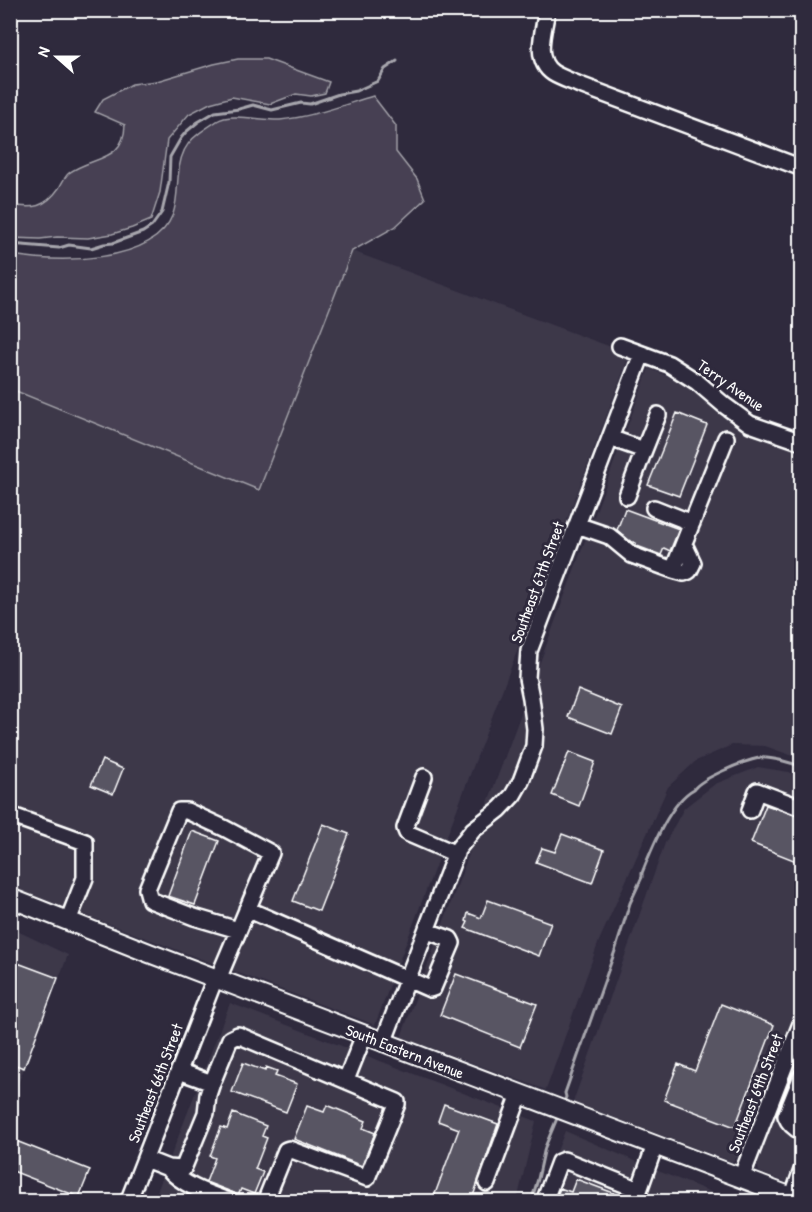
<svg xmlns="http://www.w3.org/2000/svg" width="812" height="1212" font-family="'Patrick Hand',sans-serif">
	<style>
		.built { fill: #3c3749 }
		.green { fill: #464152; stroke: #a2a0a8; stroke-width: 1.5 }
		.lines { fill: none; stroke-linecap: round; stroke-linejoin: round }
		.stream { stroke: #a7a6ad; stroke-width: 3 }
		.building { fill: #595564; stroke: #fff; stroke-width: 1.5 }
		.minor-casing { stroke: #fff; stroke-width: 20 }
		.major-casing { stroke: #fff; stroke-width: 22 }
		.minor { stroke: #2f2a3d; stroke-width: 15 }
		.major { stroke: #2f2a3d; stroke-width: 18 }
		.labels { text-anchor: middle; dominant-baseline: central; stroke-width: 6; stroke-linejoin: round; paint-order: stroke }
		.street-label { font-size: 16px; fill: #fff; stroke: #2f2a3d }
	</style>
	<rect width="100%" height="100%" fill="#2f2a3d"/>
	<filter id="ink" filterUnits="userSpaceOnUse"><feTurbulence type="fractalNoise" baseFrequency=".0167" numOctaves="2"/><feDisplacementMap in="SourceGraphic" scale="12" xChannelSelector="R" yChannelSelector="G"/><feConvolveMatrix kernelMatrix="1 2 1 2 8 2 1 2 1" color-interpolation-filters="sRGB"/></filter>
	<g filter="url(#ink)">
		<path class="built" d="M352,251L630,354L375,1025L11,887L10,389L259,490Z
			M649,368L683,383L747,433L801,451V759L765,746L732,745L696,761L668,787L599,941L546,1090L401,1037Z
			M758,767L789,772L801,777V997L741,1154L732,1162L573,1102L665,843L684,808L715,784Z
			M11,928L68,955L11,1102Z
			M230,1003L536,1121L517,1201L153,1202Z
			M801,1046V1188L759,1172L757,1164Z
			M565,1131L663,1173L734,1201L539,1202L541,1192Z"/>
		<path class="green" d="M238,59H266L329,82L325,93L311,96L296,94L270,104L232,97L210,103L189,114L167,140L160,192L151,220L132,228L112,234L88,238L57,237L40,239L11,238V205C33,209 45,208 59,188C62,183 65,176 69,173C93,156 124,162 125,125L95,112L103,99L132,84L157,81L214,64Z
			M373,96L396,126V152L417,179L425,199L395,227L352,251L259,490L11,389V255C55,262 153,266 173,214C177,202 177,190 178,178C180,145 191,138 217,121C230,112 264,121 280,120C312,117 343,105 373,96Z"/>
		<g class="lines">
			<path class="stream" d="M10,244L59,248L69,245L91,248L104,244L113,243L143,232L152,226L162,212L169,182L170,157L181,138L186,132L198,122L215,112L239,109L253,105L272,110L301,103L310,104L339,94L356,91L378,81L385,69L397,61
				M563,1104L566,1097L565,1093L616,948L630,903L642,877V873C652,848 670,802 694,789C702,778 744,761 759,758C769,756 792,763 802,767
				M531,1202L538,1179L545,1147L558,1116"/>
		</g>
		<path class="building" d="M677,413L707,425L679,496L648,485Z
			M625,509L679,529L670,551L664,548L661,555L637,546L636,545V543L630,541L617,530Z
			M578,690L622,708L612,734L568,717Z
			M569,752L595,762L579,806L552,795Z
			M102,760L123,769L113,794L91,785Z
			M766,805L801,817V863L751,843Z
			M323,824L349,834L319,911L293,901Z
			M192,831L219,841L195,905L168,896Z
			M562,834L604,850L592,883L536,862L542,848L555,852Z
			M488,900L551,923L539,956L465,928L468,922L466,921L468,913L481,918Z
			M15,962L58,978L24,1068L10,1063V974Z
			M456,974L537,1004L520,1047L440,1015Z
			M721,1004L774,1025L735,1127L664,1100L678,1064L695,1071Z
			M243,1063L265,1071L266,1067L277,1071L275,1076L297,1084L286,1112L232,1092Z
			M444,1104L498,1124L471,1202H432L459,1129L438,1121Z
			M327,1105L366,1121L363,1128L375,1133L362,1166L294,1139L307,1106L324,1112Z
			M233,1113L266,1126L262,1136L267,1138L255,1169L263,1172L254,1194L241,1189L238,1196L234,1193L206,1182L215,1158L210,1156L221,1127L227,1129Z
			M16,1141L90,1170L79,1197L10,1170V1156Z
			M576,1179L619,1195L616,1202H555L560,1188L571,1192Z"/>
		<g class="lines">
			<defs>
				<path id="minor" d="M547,10C544,30 533,60 553,73C561,78 571,81 580,85L802,168
					M620,346L669,364L697,382L724,405L750,424L802,442
					M610,438L644,450L658,415
					M627,496L644,450
					M654,508L692,523
					M577,525L609,536L632,555L673,570L726,438
					M673,570L684,573L689,571L693,563L684,544
					M424,777L405,828L407,833L456,854
					M750,810L757,791L802,808
					M10,815L85,842V878L68,921
					M247,909L430,989L433,988L452,943L450,939L427,931
					M218,979L271,853L224,828L187,811H179L147,889L150,900L194,917L238,930
					M383,1043L457,850L473,830L500,809L513,795L521,781L534,746L535,729L531,698L527,678L529,651L642,354
					M179,1071L212,1083L230,1039L238,1035L397,1102V1104L367,1178L289,1149L286,1150L265,1202
					M802,1076L786,1116C789,1124 794,1128 802,1132
					M346,1080L364,1035
					M145,1159L168,1168L183,1169L206,1113L208,1095L212,1083
					M168,1168C183,1186 209,1194 231,1202
					M741,1178L802,1021
					M487,1183L520,1094
					M792,1198L802,1170
					M128,1202L215,978
					M544,1202L559,1162L564,1160L639,1190
					M635,1202L655,1145"/>
				<path id="major" d="M10,898L149,953L802,1201"/>
			</defs>
			<use href="#minor" class="minor-casing"/>
			<use href="#major" class="major-casing"/>
			<use href="#minor" class="minor"/>
			<use href="#major" class="major"/>
		</g>
	</g>
	<g class="labels">
		<g class="street-label">
			<text transform="translate(731 385) rotate(35)">Terry Avenue</text>
			<text transform="translate(537 582) rotate(-70)">Southeast 67th Street</text>
			<text transform="translate(405 1051) rotate(21)">South Eastern Avenue</text>
			<text transform="translate(155 1083) rotate(-69)">Southeast 66th Street</text>
			<text transform="translate(755 1093) rotate(-69)">Southeast 69th Street</text>
		</g>
	</g>
	<rect width="812" height="1212" fill="none" stroke="#2f2a3d" stroke-width="36"/>
	<rect x="18" y="18" width="776" height="1176" fill="none" stroke="#fff" stroke-width="2" filter="url(#ink)"/>
	<g transform="translate(57 57) rotate(291)" stroke="#2f2a3d" stroke-width="4.5" paint-order="stroke">
	<path d="M0-4.5L10 22L0 15L-10 22Z" fill="#ffffff"/>
	<text y="-9" font-size="16" font-weight="bold" text-anchor="middle" fill="#ffffff">N</text>
	</g>
</svg>
